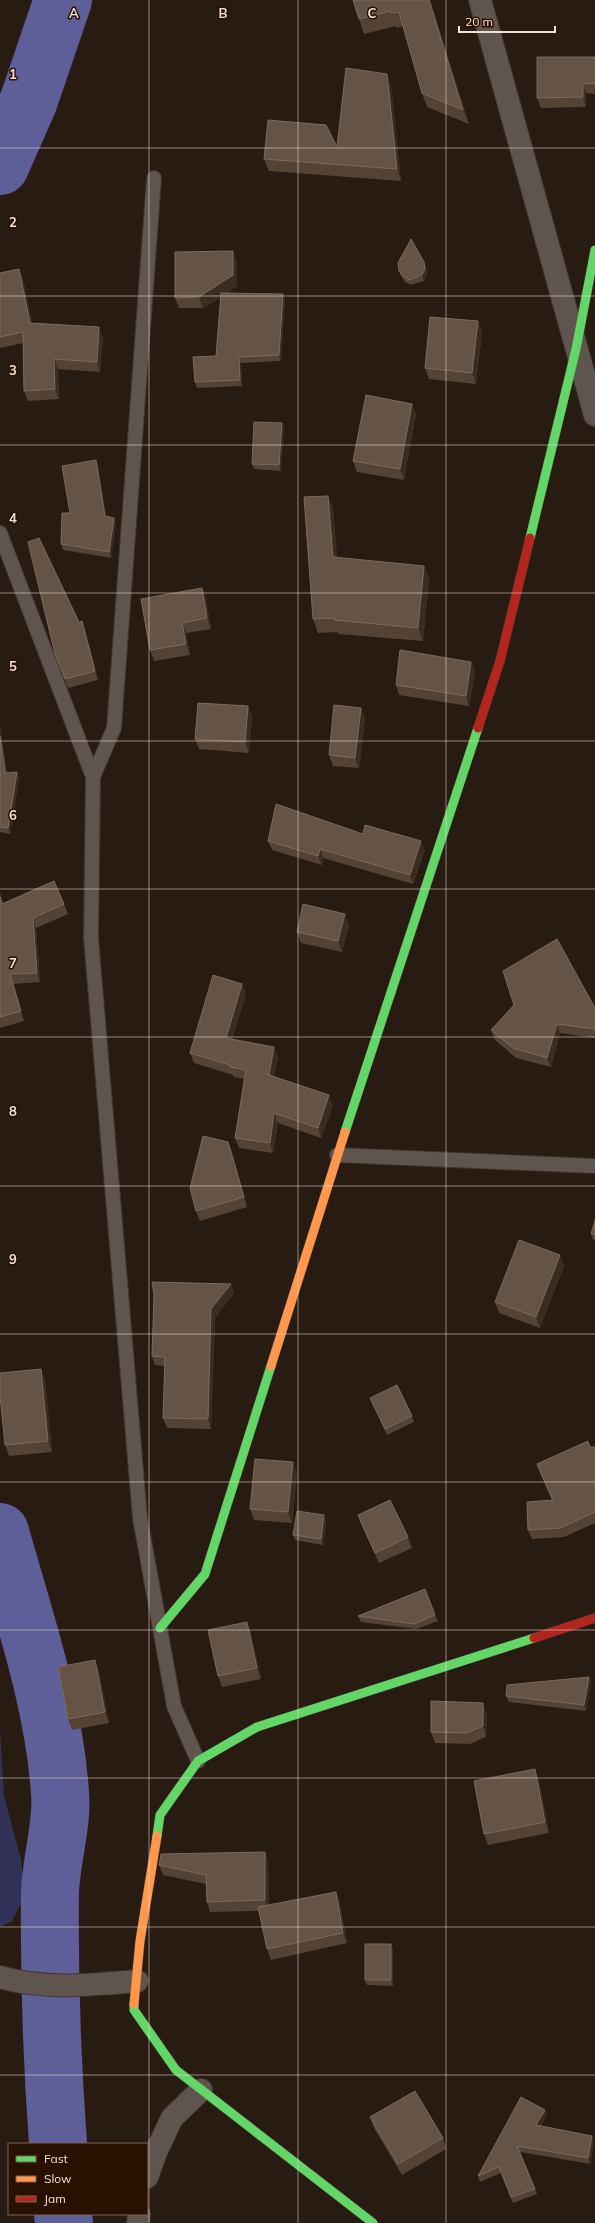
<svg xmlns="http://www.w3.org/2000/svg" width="595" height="2223" font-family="Mulish,sans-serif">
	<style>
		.green { fill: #323158 }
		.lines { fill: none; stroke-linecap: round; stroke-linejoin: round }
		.river { stroke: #5e5e98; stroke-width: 58 }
		.lane-casing { stroke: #423730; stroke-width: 16 }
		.street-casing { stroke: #423730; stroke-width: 24 }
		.fast-casing { stroke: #423730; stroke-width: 10 }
		.slow-casing { stroke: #423730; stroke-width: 10 }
		.jam-casing { stroke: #423730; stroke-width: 10 }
		.lane { stroke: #5f554e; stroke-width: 14 }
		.street { stroke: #5f554e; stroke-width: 22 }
		.fast { stroke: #63d668; stroke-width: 9 }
		.slow { stroke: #ff974d; stroke-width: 9 }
		.jam { stroke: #b3261e; stroke-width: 9 }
		.wall { fill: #544335 }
		.shaded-wall { fill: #3b2c20 }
		.building { fill: #655446; stroke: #7b6a5d }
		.grid { fill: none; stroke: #f1e0d5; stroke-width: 1; stroke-opacity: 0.55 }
		.grid-label { font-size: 13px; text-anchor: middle; font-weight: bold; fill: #f1e0d5; stroke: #281101; stroke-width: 3; stroke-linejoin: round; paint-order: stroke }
	</style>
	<rect width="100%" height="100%" fill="#281b12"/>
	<path class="green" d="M0,1730L4,1796L21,1860L25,1895L12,1921L0,1927Z"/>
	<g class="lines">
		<path class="river" d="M0,166L29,100L63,0
			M0,1532C24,1618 54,1703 60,1793C63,1822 51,1861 50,1892C49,1975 52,2061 58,2144
			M63,2214L64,2223"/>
		<defs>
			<path id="lane" d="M0,533L93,777L91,938L140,1518L174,1706L198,1761
				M93,777L114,728L154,178
				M337,1155L595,1166"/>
			<path id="street" d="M480,0L595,415
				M0,1977C45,1990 91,1985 137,1981
				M147,2177L156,2152L172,2118L201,2090
				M138,2223L139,2214"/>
			<path id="fast" d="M530,538L576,349L595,250
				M345,1132L478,728
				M160,1628L205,1574L271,1366
				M157,1836L160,1815L198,1761L257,1727L534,1638
				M134,2004V2010L176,2070L373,2223"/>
			<path id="slow" d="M271,1366L345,1132
				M134,2004L140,1941L157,1836"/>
			<path id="jam" d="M478,728L500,661L530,538
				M534,1638L595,1618"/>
		</defs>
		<use href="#lane" class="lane-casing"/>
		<use href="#street" class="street-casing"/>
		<use href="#fast" class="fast-casing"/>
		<use href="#slow" class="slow-casing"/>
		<use href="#jam" class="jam-casing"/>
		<use href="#lane" class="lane"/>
		<use href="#street" class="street"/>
		<use href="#fast" class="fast"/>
		<use href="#slow" class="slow"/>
		<use href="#jam" class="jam"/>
	</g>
	<path class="wall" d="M353,0H430L469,124L427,107L422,93L403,26L397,28L396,26L364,34Z
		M595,57V94L586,93V107L541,108L537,98Z
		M387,74L391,86L401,181L269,171L264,159L337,147Z
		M237,262V286L227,293L285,299L281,361L241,363L242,386L197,388L195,382L216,356L221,297L203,308H179L175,298Z
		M424,262L426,268L427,274L424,281L411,285L405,282L401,276L399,271Z
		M19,269L23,279L32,323L103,337L100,372L58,369L59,399L28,401L24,391L23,343L0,348V273Z
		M478,321L482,332L476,384L429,379L425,368Z
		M416,414L404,480L357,472L353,461Z
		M282,423L284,429L281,471L254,469L252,464Z
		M96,460L98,466L106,516L114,518L116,523L111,558L63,550L61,544L70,513Z
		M328,496L333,509L337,558L424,566L429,579L423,641L338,634V632L318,633L313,619Z
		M202,588L206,599L211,629L186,633L190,655L154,661L150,650Z
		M79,622L85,630L98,680L68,688L55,654Z
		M471,662L475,672L469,706L399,695L396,685Z
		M248,706L252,717L249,753L199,749L195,739Z
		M361,708L365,719L359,768L333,766L329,755Z
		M0,727L7,773L17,772L19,778L10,834L0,832Z
		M363,834L425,850L413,884L323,858L322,865L272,850L268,841Z
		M0,892L3,903L64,904L68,914L36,928L40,982L13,984L24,1021L0,1028Z
		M349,925L342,952L301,943L297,932Z
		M242,984L246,994L232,1039L278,1057L274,1077L333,1106L321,1138L278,1123L273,1153L239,1148L235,1138L244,1079L234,1077L233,1075L194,1063L190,1053Z
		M595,1008V1038L560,1033L551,1067L516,1058L495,1040L491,1030Z
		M228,1142L232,1152L247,1207L200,1221L196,1211Z
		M595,1220V1240H593L591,1234Z
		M560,1255L564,1266L540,1328L499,1313L495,1302Z
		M234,1293L215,1318L211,1429L167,1428L163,1418L165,1366L155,1365L152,1356Z
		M41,1369L45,1380L52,1452L9,1456L5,1445Z
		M370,1398L412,1416L414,1422L387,1435Z
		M590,1447H595V1523L564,1537L532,1539L528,1530L552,1500L540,1473L537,1464Z
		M297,1473L292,1523L254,1520L250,1509Z
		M358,1515L408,1537L412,1548L379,1563L362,1526Z
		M326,1521L323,1545L295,1540L293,1535Z
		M435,1615L438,1621L416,1629L361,1622L358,1616Z
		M251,1633L261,1679L222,1687L218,1676Z
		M95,1660L99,1671L109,1723L72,1730L68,1719Z
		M591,1682L586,1711L509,1702L506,1696Z
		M487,1714L486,1737L470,1744L435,1743L431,1732Z
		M539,1780L549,1833L488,1845L484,1834Z
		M265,1852L268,1862L269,1905L336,1892L340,1903L347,1943L271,1960L267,1949L259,1911L210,1912L207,1902L206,1884L163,1875L159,1865Z
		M391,1944L393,1950V1986L367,1985L365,1980Z
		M545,2110L547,2115L541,2126L594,2142L590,2164L520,2152L537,2194L513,2203L501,2173L480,2182L478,2176Z
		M370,2117L443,2138L446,2149L402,2175L374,2128Z"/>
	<path class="shaded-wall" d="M429,0H430L469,124L463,110Z
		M387,74L391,86L401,181L397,169Z
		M583,83L586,93V107L583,97Z
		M233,251L237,262V286L203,308L199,297Z
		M424,262L426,268L427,274L424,281L422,275Z
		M19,269L23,279L34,333L30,323Z
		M283,294L285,299L281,361L279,355Z
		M478,321L482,332L476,384L472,373Z
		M99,327L103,337L100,372L97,362Z
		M239,357L241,363L242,386L240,380Z
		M54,359L58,369L59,399L55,389Z
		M412,404L416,414L404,480L400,469Z
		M282,423L284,429L281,471L279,465Z
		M96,460L98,466L107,522L105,516Z
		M328,496L333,509L338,570L333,557Z
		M114,518L116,523L111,558L109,552Z
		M424,566L429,579L423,641L418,628Z
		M202,588L206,599L211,629L207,618Z
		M82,621L85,630L98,680L95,671Z
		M182,623L186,633L190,655L186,644Z
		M471,662L475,672L469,706L466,696Z
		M248,706L252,717L249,753L245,742Z
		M361,708L365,719L359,768L355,758Z
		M0,727L7,779L5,773L0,736Z
		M17,772L19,778L10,834L8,828Z
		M421,841L425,850L413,884L410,875Z
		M320,849L323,858L322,865L318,856Z
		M0,892L1,895L5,914L2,904L0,897Z
		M345,914L349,925L342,952L338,941Z
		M33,918L36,928L40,982L37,973Z
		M242,984L246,994L230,1048L226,1038Z
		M557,1024L560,1033L551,1067L547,1058Z
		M274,1047L278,1057L272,1085L269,1075Z
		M329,1095L333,1106L321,1138L318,1128Z
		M274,1113L278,1123L273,1153L270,1143Z
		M228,1142L232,1152L247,1207L244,1197Z
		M560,1255L564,1266L540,1328L536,1317Z
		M231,1284L234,1293L215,1318L211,1429L208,1419L211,1309Z
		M41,1369L45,1380L52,1452L48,1441Z
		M293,1462L297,1473L292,1523L288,1512Z
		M324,1515L326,1521L323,1545L321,1539Z
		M247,1622L251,1633L261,1679L257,1668Z
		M95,1660L99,1671L109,1723L105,1712Z
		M589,1677L591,1682L586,1711L584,1705Z
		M483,1703L487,1714L486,1737L483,1726Z
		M535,1769L539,1780L549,1833L545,1822Z
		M265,1852L268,1862L269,1910L265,1900Z
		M336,1892L340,1903L347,1943L343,1933Z
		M391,1944L393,1950V1986L391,1980Z
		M545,2110L547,2115L538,2131L536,2125Z
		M592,2136L594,2142L590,2164L588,2158Z"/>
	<path class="building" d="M353,0H429L463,110L422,93L399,12L391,13V11L359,19Z
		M537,57H595V84L583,83V97L537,98Z
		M346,68L387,74L397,169L264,159L268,120L326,125L337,147Z
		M411,239L424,262L425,269L422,275L409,280L403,276L399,271L398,263Z
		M233,251V275L199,297L175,298V252Z
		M19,269L30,323L99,327L97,362L54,359L55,389L24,391L23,332L0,337V273Z
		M221,293L283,294L279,355L239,357L240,380L195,382L193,357L216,356Z
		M430,317L478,321L472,373L425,368Z
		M366,395L412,404L400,469L353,461Z
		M254,422L282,423L279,465L252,464Z
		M96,460L105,516L114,518L109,552L61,544L62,513H70L62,466Z
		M328,496L333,557L424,566L418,628L334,620L335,618L313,619L304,497Z
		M39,538L79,622L82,621L95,671L65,679L55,654L28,542Z
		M202,588L207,618L182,623L186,644L150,650L141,599Z
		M400,650L471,662L466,696L396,685Z
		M198,703L248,706L245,742L195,739Z
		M334,705L361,708L355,758L329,755Z
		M0,736L5,773L17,772L8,828L0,827Z
		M276,804L363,834L365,825L421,841L410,875L320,849L318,856L268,841Z
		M54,881L64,904L33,918L37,973L10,974L21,1011L0,1017V897L2,904Z
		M303,904L345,914L338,941L297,932Z
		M557,939L595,1008V1029L557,1024L547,1058L513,1048L491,1030L514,1005L503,971Z
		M213,975L242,984L226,1038L274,1047L269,1075L266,1074L329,1095L318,1128L274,1113L270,1143L235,1138L246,1070L230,1067V1065L190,1053Z
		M203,1136L228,1142L244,1197L196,1211L190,1188Z
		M595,1220V1235L591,1234Z
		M519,1240L560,1255L536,1317L495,1302Z
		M152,1282L231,1284L211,1309L208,1419L163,1418L165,1357L152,1356L154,1295Z
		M41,1369L48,1441L5,1445L0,1395V1373Z
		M397,1385L412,1416L385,1429L370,1398Z
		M588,1441L590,1447H595V1512L560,1528L528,1530L527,1502L553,1500L537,1464Z
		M255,1459L293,1462L288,1512L250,1509Z
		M390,1500L408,1537L375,1553L358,1515Z
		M297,1511L324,1515L321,1539L293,1535Z
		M425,1589L435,1615L414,1624L358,1616Z
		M247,1622L257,1668L218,1676L208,1630Z
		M95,1660L105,1712L68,1719L58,1667Z
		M589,1677L584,1705L506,1696L507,1685Z
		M431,1701L483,1703V1726L466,1733L431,1732Z
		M535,1769L545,1822L484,1834L474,1781Z
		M265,1852V1900L207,1902L206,1875L159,1865L161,1854Z
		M336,1892L343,1933L267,1949L258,1907Z
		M365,1944H391V1980H365Z
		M415,2091L443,2138L398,2164L370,2117Z
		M521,2097L545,2110L536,2125L592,2136L588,2158L517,2146L535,2189L511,2197L499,2167L478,2176Z"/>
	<path class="grid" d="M149,0V2223M298,0V2223M446,0V2223M0,148H595M0,296H595M0,445H595M0,593H595M0,741H595M0,889H595M0,1037H595M0,1186H595M0,1334H595M0,1482H595M0,1630H595M0,1778H595M0,1927H595M0,2075H595"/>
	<g class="grid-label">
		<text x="74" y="18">A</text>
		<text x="223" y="18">B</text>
		<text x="372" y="18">C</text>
		<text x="13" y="79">1</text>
		<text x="13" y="227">2</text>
		<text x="13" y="375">3</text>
		<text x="13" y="523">4</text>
		<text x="13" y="671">5</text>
		<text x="13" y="820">6</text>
		<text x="13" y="968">7</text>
		<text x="13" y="1116">8</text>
		<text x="13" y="1264">9</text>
	</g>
	<rect x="8" y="2143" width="140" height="72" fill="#281101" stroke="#786456"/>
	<rect x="16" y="2156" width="20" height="6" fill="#63d668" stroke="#786456"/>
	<text x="44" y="2163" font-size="12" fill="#f1e0d5">Fast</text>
	<rect x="16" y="2176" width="20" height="6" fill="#ff974d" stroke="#786456"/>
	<text x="44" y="2183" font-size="12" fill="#f1e0d5">Slow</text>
	<rect x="16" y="2196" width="20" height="6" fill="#b3261e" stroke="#786456"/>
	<text x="44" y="2203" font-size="12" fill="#f1e0d5">Jam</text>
	<path d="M459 26v6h96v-6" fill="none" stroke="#f1e0d5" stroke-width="2"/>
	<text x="465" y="26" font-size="12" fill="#f1e0d5" stroke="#281101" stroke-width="3" paint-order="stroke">20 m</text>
</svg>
